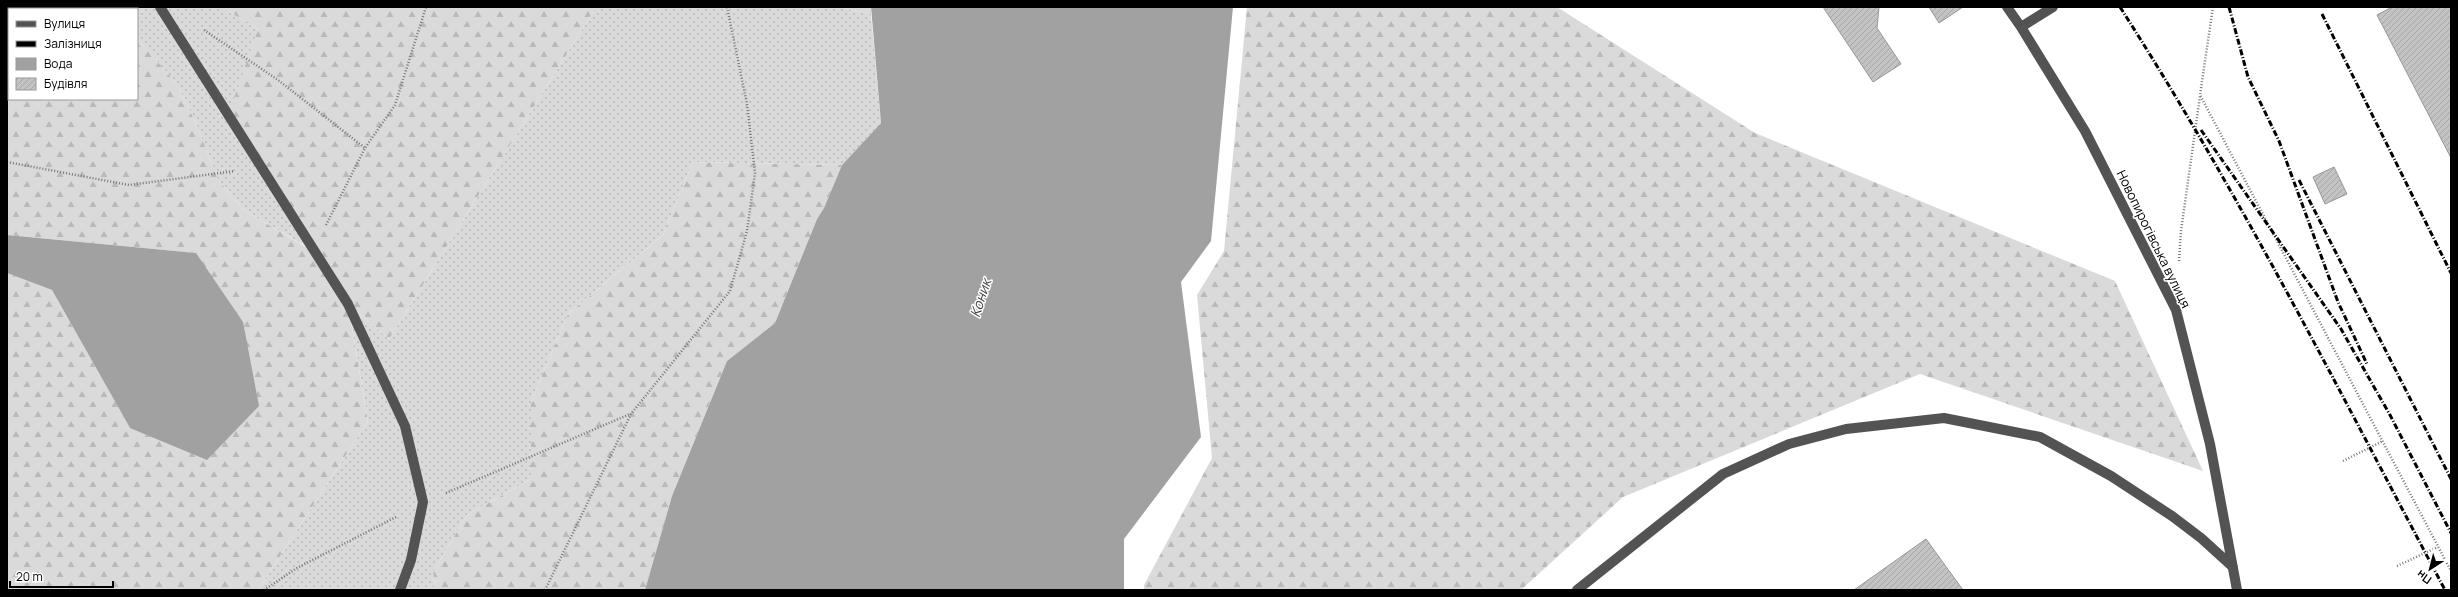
<svg xmlns="http://www.w3.org/2000/svg" width="2458" height="597" font-family="Manrope,sans-serif">
	<style>
		.grass { fill: url(#grass-dots) }
		.forest { fill: url(#forest-firs) }
		.water { fill: #a1a1a1 }
		.building { fill: url(#building-hatch); stroke: #979797 }
		.lines { fill: none; stroke-linecap: round; stroke-linejoin: round }
		.path { stroke: #757575; stroke-width: 2.5; stroke-dasharray: 1 2; stroke-linecap: butt }
		.minor { stroke: #535353; stroke-width: 10 }
		.rail { stroke: #000; stroke-width: 3; stroke-dasharray: 6 2 1 2; stroke-linecap: butt }
		.labels { text-anchor: middle; dominant-baseline: central; stroke-width: 3; stroke-linejoin: round; paint-order: stroke }
		.street-label { font-size: 13px; fill: #000; stroke: #fff }
		.water-label { font-size: 14px; font-style: italic; fill: #424242; stroke: #fff }
	</style>
	<defs>
		<pattern id="grass-dots" width="8" height="8" patternUnits="userSpaceOnUse"><rect width="8" height="8" fill="#dadada"/><path d="M2 2h.1M6 6h.1" fill="none" stroke="#b9b9b9" stroke-width="1.8" stroke-linecap="round"/></pattern>
		<pattern id="forest-firs" width="22" height="20" patternUnits="userSpaceOnUse"><rect width="22" height="20" fill="#dadada"/><path d="M5 1l3.5 6h-7zM16 11l3.5 6h-7z" fill="#b9b9b9"/></pattern>
		<pattern id="building-hatch" width="6" height="6" patternUnits="userSpaceOnUse"><rect width="6" height="6" fill="#c3c3c3"/><path d="M-1 1l2-2M0 6l6-6M5 7l2-2" fill="none" stroke="#a6a6a6"/></pattern>
	</defs>
	<rect width="100%" height="100%" fill="#fff"/>
	<path class="grass" d="M114,7H221L258,29L229,117L314,251L245,211L218,180L196,123L176,83L137,38V9H116Z
		M596,7H839L871,14L881,123L842,165L693,162L663,235L568,314L531,402V479L467,515L433,572L435,590H258L368,421L348,304L389,339Z"/>
	<path class="forest" d="M7,7H114L116,9H9V99H137V38L176,83L196,123L218,180L245,211L313,251L228,116L258,29L221,7H596L389,339L348,304L368,421L258,590H7V273L52,290L130,428L196,253L7,235Z
		M839,7H871V14Z
		M1247,7H1557L1755,133L2115,281L2203,471L1920,374L1623,497L1521,590H1144V585L1212,458L1197,295L1224,251Z
		M693,162L842,165L824,208L817,219L775,323L727,361L672,496L645,590H435L433,572L467,515L531,479V402L568,314L663,235Z"/>
	<path class="water" d="M871,7H1233L1211,241L1181,282L1201,437L1124,539V590H645L672,496L727,361L775,323L817,219L824,208L842,165L881,123Z
		M7,235L196,253L243,322L259,406L207,460L130,428L52,290L7,273Z"/>
	<path class="building" d="M1823,7H1879L1877,28L1901,64L1873,82Z
		M1929,7H1963L1939,23Z
		M2392,7H2451V158L2377,15Z
		M2334,167L2347,194L2325,204L2313,177Z
		M1926,539L1963,590H1854Z"/>
	<g class="lines">
		<path class="path" d="M2213,7L2200,95L2451,571
			M204,30L278,80L365,148
			M7,162L129,185L235,171
			M326,225L365,148L395,105L426,7
			M2179,261L2181,231L2200,96
			M2343,461L2383,441
			M446,493L630,414
			M2397,566L2438,547
			M264,590L297,568L396,517
			M545,590L631,414L730,291L747,231L755,173L747,104L727,7"/>
		<path class="minor" d="M160,7L348,304L405,426L423,502L411,560L400,590
			M2007,7L2021,27
			M2053,7L2021,27L2085,131L2176,310L2210,444L2237,590
			M1577,590L1723,474L1789,444L1846,429L1944,418L2040,437L2111,476L2172,516L2201,538L2233,567"/>
		<path class="rail" d="M2120,7C2240,194 2341,394 2445,590
			M2229,7L2248,77L2279,141L2338,302L2367,364
			M2322,14L2451,273
			M2201,130L2341,329L2390,415L2451,533
			M2299,180L2451,479"/>
	</g>
	<g class="labels">
		<g class="street-label">
			<text transform="translate(2154 239) rotate(64)">Новопирогівська вулиця</text>
		</g>
		<g class="water-label">
			<text transform="translate(980 298) rotate(-72)">Коник</text>
		</g>
	</g>
	<rect width="2458" height="597" fill="none" stroke="#000000" stroke-width="16"/>
	<rect x="8" y="8" width="130" height="92" fill="#ffffff" stroke="#999999"/>
	<rect x="16" y="21" width="20" height="6" fill="#535353" stroke="#999999"/>
	<text x="44" y="28" font-size="12" fill="#000000">Вулиця</text>
	<rect x="16" y="41" width="20" height="6" fill="#000000" stroke="#999999"/>
	<text x="44" y="48" font-size="12" fill="#000000">Залізниця</text>
	<rect x="16" y="58" width="20" height="12" fill="#a1a1a1" stroke="#999999"/>
	<text x="44" y="68" font-size="12" fill="#000000">Вода</text>
	<rect x="16" y="78" width="20" height="12" fill="url(#building-hatch)" stroke="#999999"/>
	<text x="44" y="88" font-size="12" fill="#000000">Будівля</text>
	<g transform="translate(2430 569) rotate(216)" stroke="#ffffff" stroke-width="3" paint-order="stroke">
	<path d="M0-3L7 15L0 10L-7 15Z" fill="#000000"/>
	<text y="-6" font-size="11" font-weight="bold" text-anchor="middle" fill="#000000">Пн</text>
	</g>
	<path d="M10 581v6h103v-6" fill="none" stroke="#000000" stroke-width="2"/>
	<text x="16" y="581" font-size="12" fill="#000000" stroke="#ffffff" stroke-width="3" paint-order="stroke">20 m</text>
</svg>
